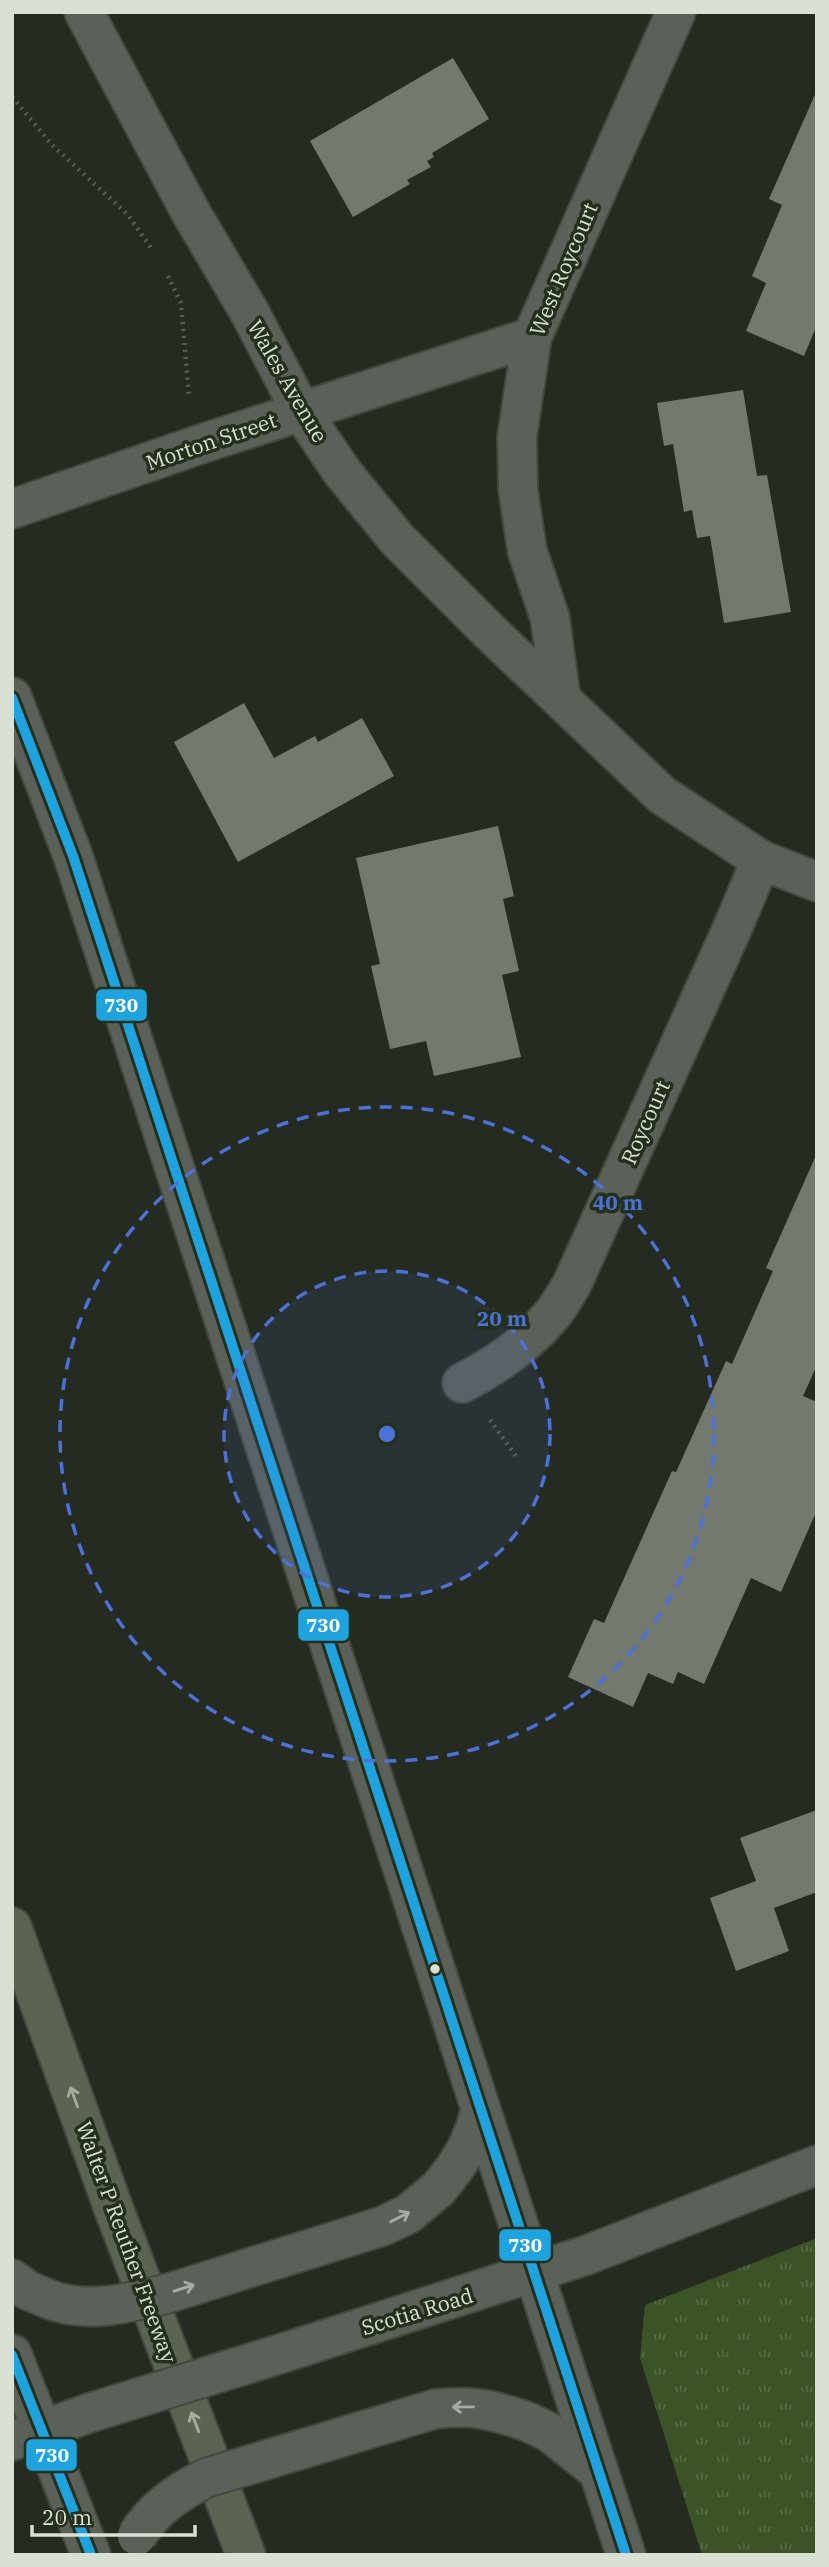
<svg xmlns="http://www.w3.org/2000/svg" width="829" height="2567" font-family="'IBM Plex Serif',serif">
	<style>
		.grass { fill: url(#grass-tufts) }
		.building { fill: #73796f }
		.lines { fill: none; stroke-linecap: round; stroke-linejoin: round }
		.minor-casing { stroke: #42483e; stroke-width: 42 }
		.tertiary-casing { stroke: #42483e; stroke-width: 42 }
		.secondary-casing { stroke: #42483e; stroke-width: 42 }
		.motorway-casing { stroke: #42483e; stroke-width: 42 }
		.path { stroke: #5b5f57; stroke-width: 4.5; stroke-dasharray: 2 5; stroke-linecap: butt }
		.minor { stroke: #5b6058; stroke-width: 38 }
		.tertiary { stroke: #5b6058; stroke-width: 38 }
		.secondary { stroke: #5b6058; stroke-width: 38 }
		.motorway { stroke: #5b6452; stroke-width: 38 }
		.tertiary-bridge-casing { stroke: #42483e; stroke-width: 42; stroke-linecap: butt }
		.secondary-bridge-casing { stroke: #42483e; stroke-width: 42; stroke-linecap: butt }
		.tertiary-bridge { stroke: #5b6058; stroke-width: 38 }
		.secondary-bridge { stroke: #5b6058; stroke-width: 38 }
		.bus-1-casing { stroke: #242f1c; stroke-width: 16 }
		.bus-1 { stroke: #1ea3df; stroke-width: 10 }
		.oneway { stroke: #a7aea0 }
		.oneway2 { stroke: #a7ada2 }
		.ring { fill: none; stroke: #4c72d7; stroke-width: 3.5; stroke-dasharray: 12 9 }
		.bus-dot { fill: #d9e0d4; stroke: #242f1c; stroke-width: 2.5 }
		.labels { text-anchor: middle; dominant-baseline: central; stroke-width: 7; stroke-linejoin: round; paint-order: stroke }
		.street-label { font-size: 21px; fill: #d9e0d4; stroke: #242f1c }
		.centre { fill: #4c72d7; stroke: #242f1c; stroke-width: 3.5 }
		.ring-label { font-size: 21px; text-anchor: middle; font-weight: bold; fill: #4c72d7; stroke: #242f1c; stroke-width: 7; stroke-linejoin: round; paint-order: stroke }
		.line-badge { stroke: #242f1c; stroke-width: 2.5 }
		.badge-label { font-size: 19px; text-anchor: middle; font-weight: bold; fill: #fff }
	</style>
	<defs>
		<pattern id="grass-tufts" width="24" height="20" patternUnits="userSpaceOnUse" patternTransform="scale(1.75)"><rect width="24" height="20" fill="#3b5327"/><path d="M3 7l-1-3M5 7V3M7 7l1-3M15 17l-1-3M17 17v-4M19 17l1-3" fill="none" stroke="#576b45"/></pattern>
	</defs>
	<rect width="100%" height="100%" fill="#252b20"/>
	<path class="grass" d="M817,2238V2555H702L640,2358L645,2305Z"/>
	<path class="building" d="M453,58L489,119L432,153L434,157L427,161L431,167L407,180L410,184L353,217L310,141Z
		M817,90V325L804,356L746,331L766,283L752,276L782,205L769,199Z
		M743,390L757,476L767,475L791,612L724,623L710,536L697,538L692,510L684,512L673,444L664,446L657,403Z
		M244,703L274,758L315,736L318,742L362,718L394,776L238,862L174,742Z
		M498,826L514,896L503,899L519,971L502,975L521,1057L434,1076L426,1041L390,1049L371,966L380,964L356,858Z
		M817,1153V1365L803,1396L817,1402V1510L781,1592L751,1578L704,1684L678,1672L673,1684L648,1673L633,1707L568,1677L594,1619L604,1623L672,1471L676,1472L726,1361L732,1364L773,1271L766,1268Z
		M817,1810V1892L774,1908L789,1951L736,1971L710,1898L756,1881L740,1838Z"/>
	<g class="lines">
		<defs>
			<path id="minor" d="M84,12L190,211L250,313L301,411L343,473L397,539L490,632L662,795L761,860L817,882
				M12,509L201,444L532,337
				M561,699L550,618L527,550L518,489L517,437L532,337L676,12
				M462,1383C495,1366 526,1345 550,1317C559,1307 565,1295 572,1284L732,929L761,860"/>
			<path id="tertiary" d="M286,2352L587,2255L817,2165
				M12,2441L89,2413"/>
			<path id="secondary" d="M12,697L73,856L626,2555
				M438,2189C459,2165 473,2142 480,2111
				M12,2279L27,2290L46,2298
				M12,2354L91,2555
				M528,2422L549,2432L598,2471"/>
			<path id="motorway" d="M12,1927L113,2207L246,2555"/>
		</defs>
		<use href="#minor" class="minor-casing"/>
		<use href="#tertiary" class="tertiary-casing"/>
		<use href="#secondary" class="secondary-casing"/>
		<use href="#motorway" class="motorway-casing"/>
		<path class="path" d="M12,97L52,145L128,215L153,251
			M168,276L181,303L189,397
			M490,1420L518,1459"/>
		<use href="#minor" class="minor"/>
		<use href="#tertiary" class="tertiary"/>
		<use href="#secondary" class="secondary"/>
		<use href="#motorway" class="motorway"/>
		<defs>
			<path id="tertiary-bridge" d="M89,2413L286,2352"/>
			<path id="secondary-bridge" d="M46,2298C85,2315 130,2303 169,2293L383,2226L408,2214L438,2189
				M137,2536C153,2509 178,2492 206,2478L435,2409C474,2405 491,2409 528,2422"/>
		</defs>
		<use href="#tertiary-bridge" class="tertiary-bridge-casing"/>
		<use href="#secondary-bridge" class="secondary-bridge-casing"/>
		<use href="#tertiary-bridge" class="tertiary-bridge"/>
		<use href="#secondary-bridge" class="secondary-bridge"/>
		<defs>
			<path id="bus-1" d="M12,698L73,856L626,2555
				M12,2355L91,2555"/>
		</defs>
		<use href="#bus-1" class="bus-1-casing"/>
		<use href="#bus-1" class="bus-1"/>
	</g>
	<defs><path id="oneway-shaft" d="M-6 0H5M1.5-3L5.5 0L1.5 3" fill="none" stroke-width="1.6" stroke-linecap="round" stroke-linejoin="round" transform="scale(1.75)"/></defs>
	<g class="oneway">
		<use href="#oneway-shaft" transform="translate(74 2097) rotate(-110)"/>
		<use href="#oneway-shaft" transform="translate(195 2422) rotate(-111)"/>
	</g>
	<g class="oneway2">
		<use href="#oneway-shaft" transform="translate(400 2217) rotate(-27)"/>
		<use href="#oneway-shaft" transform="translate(184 2288) rotate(-17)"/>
		<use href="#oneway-shaft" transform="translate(463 2407) rotate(179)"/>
	</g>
	<circle cx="387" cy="1434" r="163" fill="#4c72d7" fill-opacity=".12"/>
	<g class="ring">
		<circle cx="387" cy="1434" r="163"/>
		<circle cx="387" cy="1434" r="327"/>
	</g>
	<circle class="bus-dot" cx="435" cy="1969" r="6"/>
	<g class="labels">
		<g class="street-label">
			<text transform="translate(563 269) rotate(-67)">West Roycourt</text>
			<text transform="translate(288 381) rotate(60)">Wales Avenue</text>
			<text transform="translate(211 441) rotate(-19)">Morton Street</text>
			<text transform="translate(645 1122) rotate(-66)">Roycourt</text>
			<text transform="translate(127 2242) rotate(70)">Walter P Reuther Freeway</text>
			<text transform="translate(417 2311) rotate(-17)">Scotia Road</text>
		</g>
	</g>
	<circle cx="387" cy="1434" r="10" class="centre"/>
	<g class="ring-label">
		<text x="618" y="1210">40 m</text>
		<text x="502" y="1326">20 m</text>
	</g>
	<g class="line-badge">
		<rect x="95" y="988" width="53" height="34" rx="7" fill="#1ea3df"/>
		<rect x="297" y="1608" width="53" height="34" rx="7" fill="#1ea3df"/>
		<rect x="498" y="2228" width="54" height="34" rx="7" fill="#1ea3df"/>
		<rect x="25" y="2438" width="53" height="34" rx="7" fill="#1ea3df"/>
	</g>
	<g class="badge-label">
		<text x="121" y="1012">730</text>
		<text x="323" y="1632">730</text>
		<text x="525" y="2252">730</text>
		<text x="52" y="2462">730</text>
	</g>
	<rect width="829" height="2567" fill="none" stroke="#d9e0d4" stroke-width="28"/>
	<path d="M32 2525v10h163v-10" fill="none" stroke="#d9e0d4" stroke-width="3.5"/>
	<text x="42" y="2525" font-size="21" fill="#d9e0d4" stroke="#242f1c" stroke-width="5" paint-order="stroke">20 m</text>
</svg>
